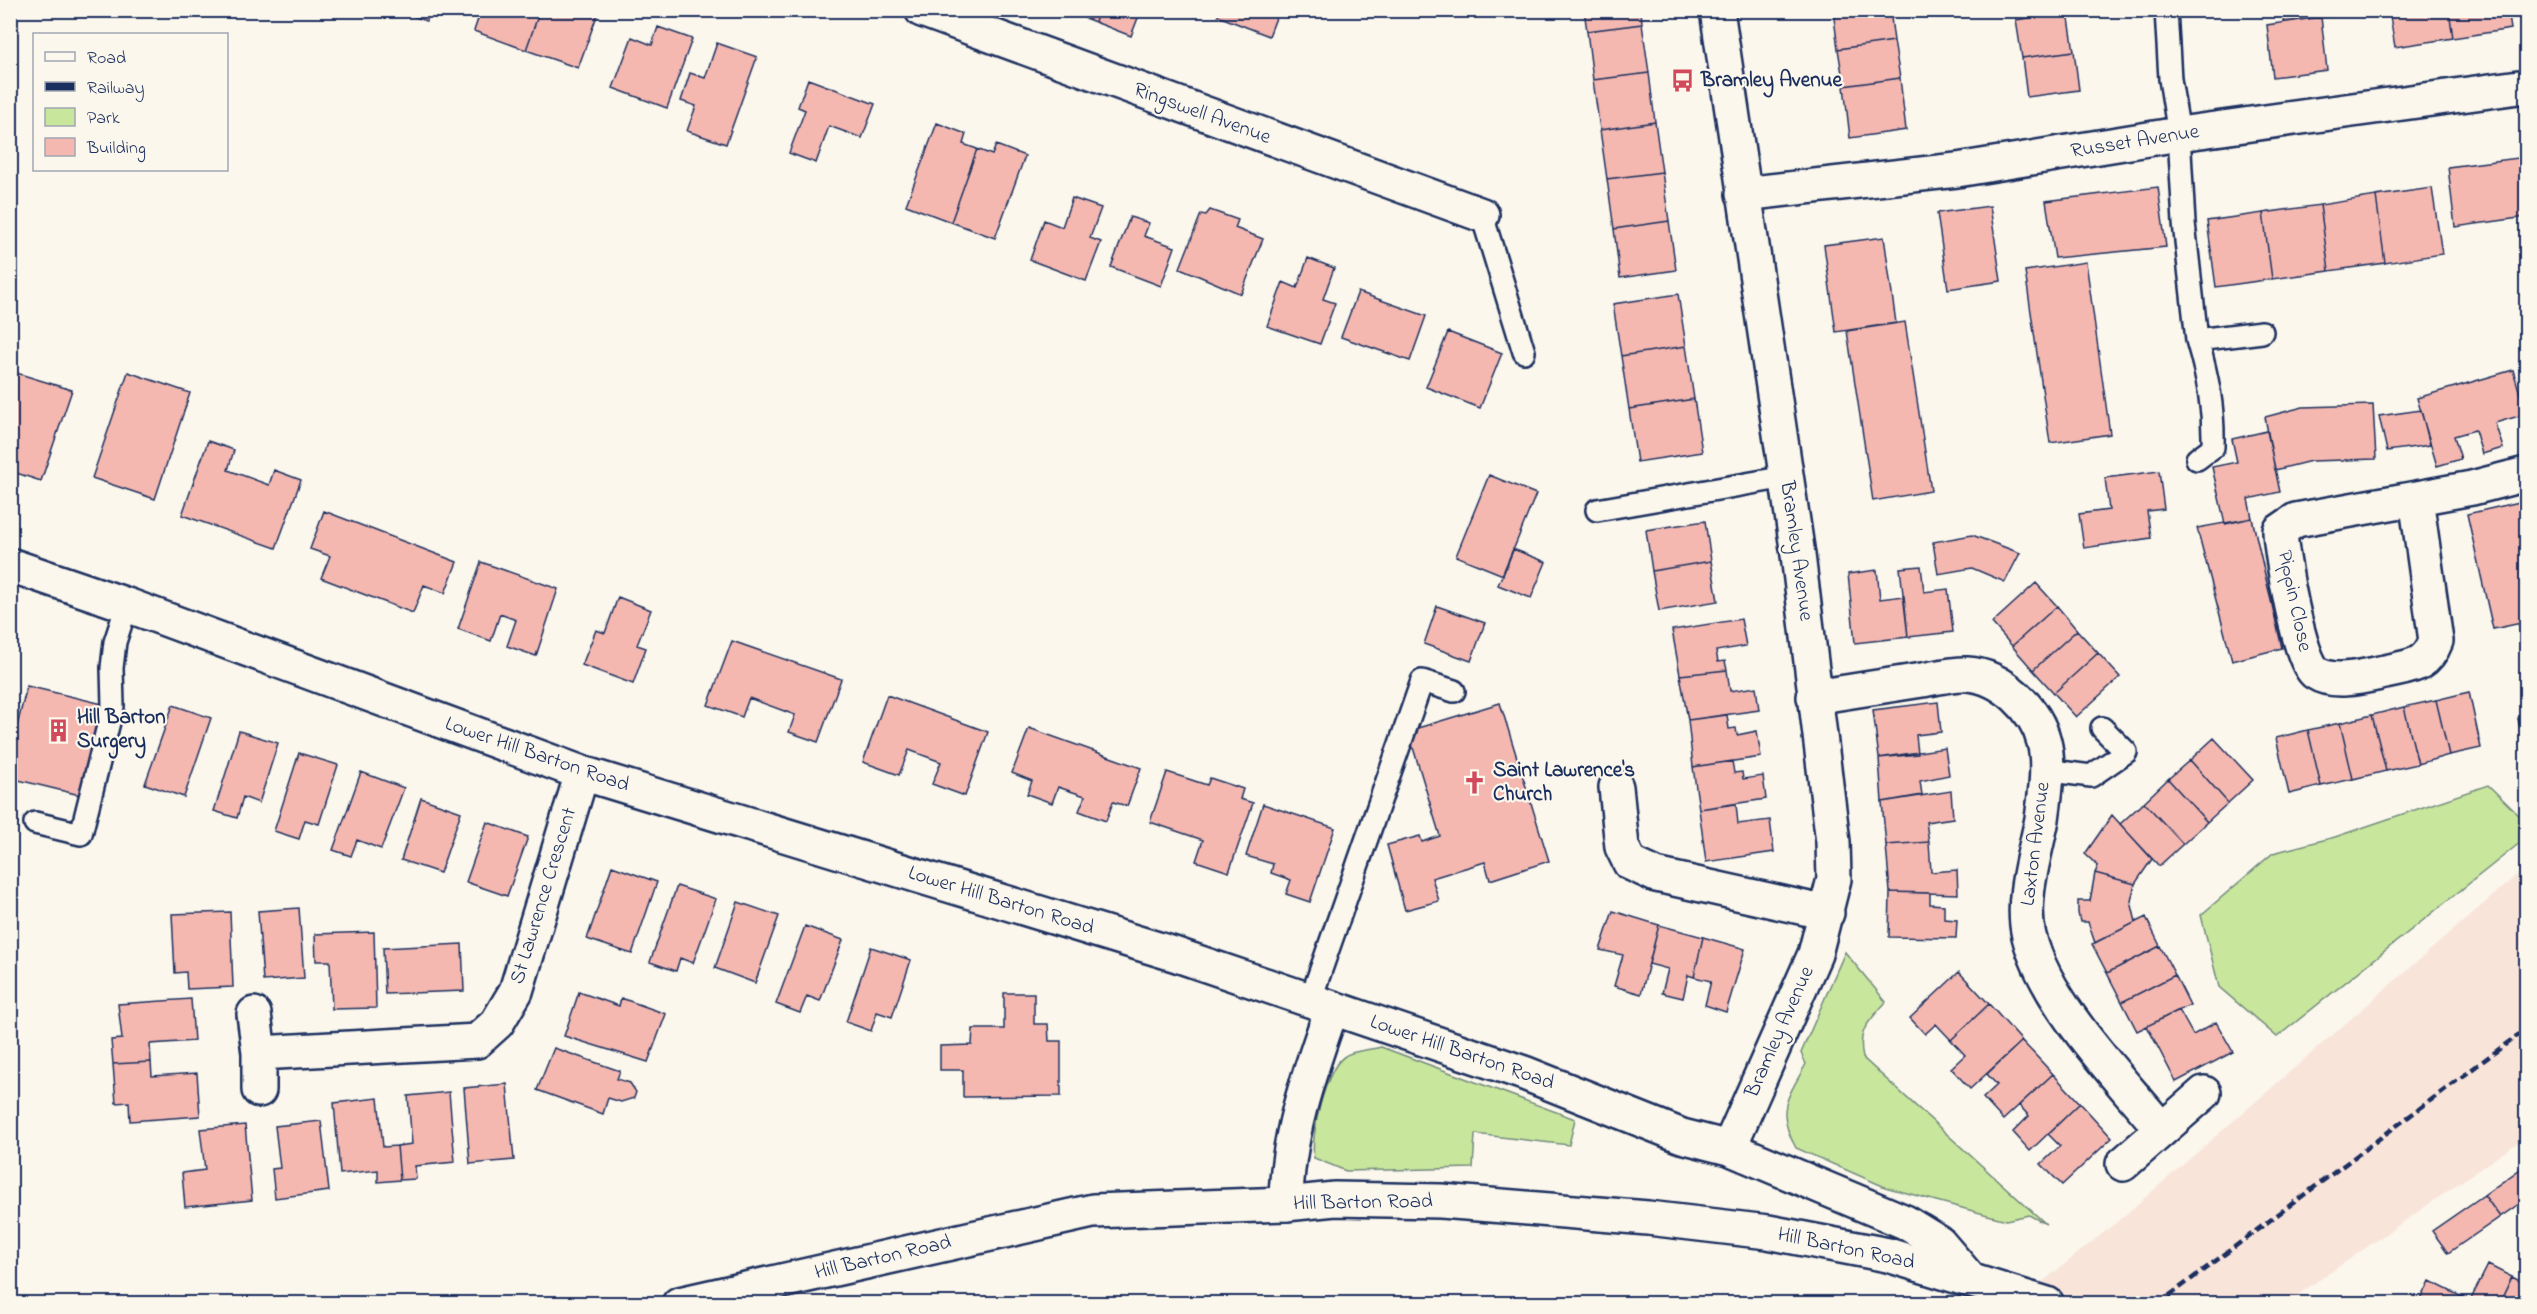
<svg xmlns="http://www.w3.org/2000/svg" width="2537" height="1314" font-family="'Indie Flower',sans-serif">
	<style>
		.built { fill: #f9e4da }
		.green { fill: #c9e69d; stroke: #728a7e; stroke-width: 1.5 }
		.building { fill: #f4b8b1; stroke: #1b2f5e; stroke-width: 1.5 }
		.lines { fill: none; stroke-linecap: round; stroke-linejoin: round }
		.service-casing { stroke: #1b2f5e; stroke-width: 26 }
		.minor-casing { stroke: #1b2f5e; stroke-width: 38 }
		.secondary-casing { stroke: #1b2f5e; stroke-width: 38 }
		.service { stroke: #fbf7ec; stroke-width: 21 }
		.minor { stroke: #fbf7ec; stroke-width: 33 }
		.secondary { stroke: #fbf7ec; stroke-width: 33 }
		.rail { stroke: #1b2f5e; stroke-width: 4.5; stroke-dasharray: 9 4.5; stroke-linecap: butt }
		.labels { text-anchor: middle; dominant-baseline: central; stroke-width: 4.5; stroke-linejoin: round; paint-order: stroke }
		.poi-label { font-size: 21px; font-weight: bold; fill: #1b2f5e; stroke: #fbf7ec; text-anchor: start }
		.street-label { font-size: 21px; fill: #1b2f5e; stroke: #fbf7ec }
	</style>
	<rect width="100%" height="100%" fill="#fbf7ec"/>
	<filter id="ink" filterUnits="userSpaceOnUse"><feTurbulence type="fractalNoise" baseFrequency=".0167" numOctaves="2"/><feDisplacementMap in="SourceGraphic" scale="12" xChannelSelector="R" yChannelSelector="G"/><feConvolveMatrix kernelMatrix="1 2 1 2 8 2 1 2 1" color-interpolation-filters="sRGB"/></filter>
	<g filter="url(#ink)">
		<path class="built" d="M2526,867V1137L2286,1303L2015,1304L2118,1221Z"/>
		<path class="green" d="M2488,785L2526,822V838L2277,1037L2219,987L2201,915L2273,853L2335,837Z
			M1845,952L1886,1002C1868,1023 1857,1029 1863,1058L2046,1224L2029,1215L2006,1220L1885,1187L1796,1148C1775,1110 1787,1099 1806,1064L1801,1053Z
			M1381,1047L1575,1119L1569,1145L1475,1134L1473,1168L1346,1171L1314,1158C1310,1136 1325,1069 1345,1056C1353,1050 1371,1050 1381,1047Z"/>
		<path class="building" d="M398,10H430L426,21Z
			M481,10H540L526,50L474,31Z
			M540,10H599L578,68L526,50Z
			M1064,10H1099L1095,22Z
			M1099,10H1141L1131,36L1095,22Z
			M1220,10H1279L1269,36L1218,16Z
			M1584,10H1641L1642,24L1587,31Z
			M1833,10H1890L1894,41L1838,49Z
			M2015,10H2068V12L2016,20Z
			M2282,10H2337L2338,15L2284,22Z
			M2389,10H2449L2453,38L2395,47Z
			M2449,10H2508L2511,29L2453,38Z
			M2068,12L2074,51L2022,58L2016,20Z
			M2321,17L2327,70L2273,77L2267,25Z
			M1642,24L1649,73L1593,80L1587,31Z
			M658,27L692,39L667,108L613,88L632,37L652,45Z
			M1894,41L1900,78L1844,86L1838,49Z
			M717,43L757,57L726,144L687,131L696,106L681,101L690,73L705,78Z
			M2074,51L2079,90L2027,97L2022,58Z
			M1649,73L1655,122L1600,130L1593,80Z
			M1900,78L1906,130L1850,138L1844,86Z
			M808,79L875,104L862,138L829,126L816,163L789,153L805,110L798,107Z
			M1655,122L1662,172L1607,179L1600,130Z
			M937,123L966,134L963,144L977,149L951,222L906,205Z
			M996,145L1025,156L995,238L951,222L977,149L992,155Z
			M2526,157V217L2455,227L2448,167Z
			M1662,172L1669,221L1614,229L1607,179Z
			M2158,187L2166,247L2055,258L2046,201Z
			M2432,188L2442,254L2385,263L2376,196Z
			M2376,196L2385,263L2329,271L2320,205Z
			M1072,198L1101,208L1090,238L1101,242L1086,281L1030,260L1044,220L1062,227Z
			M2320,205L2329,271L2272,279L2263,213Z
			M1990,206L2001,281L1948,289L1937,213Z
			M1210,210L1238,220L1235,228L1263,239L1241,294L1180,268L1201,214L1206,215Z
			M2263,213L2272,279L2216,287L2207,221Z
			M1130,217L1149,223L1144,236L1175,247L1161,286L1111,267Z
			M1669,221L1676,270L1620,278L1614,229Z
			M1884,237L1896,323L1836,332L1824,245Z
			M1308,258L1334,268L1323,299L1335,303L1320,344L1267,326L1283,282L1297,288Z
			M2086,262L2110,434L2050,443L2025,271Z
			M1358,292L1426,316L1410,361L1341,337Z
			M1678,294L1686,346L1621,356L1613,304Z
			M1905,322L1931,491L1873,501L1847,331Z
			M1448,332L1502,353L1480,408L1426,387Z
			M1686,346L1694,399L1629,409L1621,356Z
			M2513,370L2526,414L2495,423L2503,448L2482,454L2475,430L2454,436L2461,459L2437,466L2417,398Z
			M10,371L72,390L41,481L10,471Z
			M128,372L190,393L155,499L92,478Z
			M1694,399L1702,452L1637,462L1629,409Z
			M2373,405L2376,459L2311,461L2275,470L2265,417L2303,407Z
			M2421,410L2430,445L2387,451L2379,416Z
			M2267,431L2280,492L2248,499L2252,518L2225,524L2212,467L2237,462L2232,439Z
			M208,441L234,450L228,470L269,485L274,470L301,480L276,548L182,515Z
			M2159,471L2164,509L2147,511L2151,538L2084,548L2079,514L2109,510L2105,478Z
			M1489,475L1536,494L1503,575L1456,556Z
			M2524,501L2526,514V622L2493,629L2467,514Z
			M324,511L457,562L445,593L424,585L413,613L321,578L330,556L310,549Z
			M2252,518L2282,648L2232,661L2197,528Z
			M1705,521L1711,561L1652,571L1646,530Z
			M1972,535L2020,553L2005,582L1972,568L1938,574L1933,542Z
			M1513,549L1546,562L1531,598L1498,585Z
			M1711,561L1718,601L1659,611L1652,571Z
			M481,562L558,589L536,656L507,646L516,620L500,614L491,641L458,629Z
			M1921,566L1924,592L1948,589L1953,632L1908,637L1900,568Z
			M1877,570L1880,599L1904,596L1908,637L1855,643L1848,574Z
			M2036,583L2057,606L2012,646L1992,623Z
			M618,597L651,610L637,645L646,648L633,684L582,665L596,630L605,633Z
			M1437,606L1485,623L1471,661L1424,644Z
			M2057,606L2077,630L2033,670L2012,646Z
			M1741,619L1746,646L1716,651L1718,662L1725,661L1727,670L1680,675L1672,630Z
			M2526,622V649L2523,650L2519,624Z
			M2077,630L2098,653L2054,693L2033,670Z
			M732,641L841,679L818,742L789,732L795,715L749,698L742,717L708,705Z
			M2098,653L2120,677L2076,717L2054,693Z
			M1727,670L1730,691L1756,687L1759,710L1688,720L1680,675Z
			M27,686L107,705L84,796L10,778V754Z
			M2469,692L2481,748L2449,755L2436,700Z
			M887,695L988,732L965,796L932,784L941,762L909,750L899,775L863,762Z
			M2436,700L2449,755L2418,764L2404,707Z
			M1938,702L1941,732L1916,735L1918,754L1879,758L1873,710Z
			M1500,703L1549,861L1490,880L1485,862L1432,878L1439,901L1405,910L1387,845L1420,836L1422,842L1440,836L1408,731Z
			M173,705L211,718L184,797L145,784Z
			M2404,707L2418,764L2386,771L2372,715Z
			M1727,715L1729,729L1736,728L1737,735L1757,731L1761,757L1693,767L1688,720Z
			M2372,715L2386,771L2353,779L2340,723Z
			M2526,717V758L2518,718Z
			M2340,723L2353,779L2321,786L2308,730Z
			M1029,728L1141,768L1127,806L1113,802L1106,821L1079,811L1085,796L1058,787L1052,803L1027,794L1032,781L1012,773Z
			M2308,730L2321,786L2289,794L2276,738Z
			M239,731L278,743L259,803L243,797L237,818L214,811Z
			M2214,738L2253,780L2228,803L2190,760Z
			M1945,748L1949,775L1920,781L1922,795L1882,802L1879,758Z
			M299,753L338,765L319,824L305,820L299,839L274,831Z
			M2190,760L2228,803L2207,822L2168,779Z
			M1732,761L1734,773L1742,772L1743,779L1763,776L1766,799L1699,809L1693,767Z
			M361,772L404,788L381,849L357,840L351,856L333,850Z
			M1167,772L1207,785L1210,778L1243,789L1240,799L1253,803L1229,872L1196,861L1203,840L1150,822Z
			M2168,779L2207,822L2183,844L2144,802Z
			M1951,791L1953,818L1926,822L1929,842L1886,845L1882,802Z
			M421,798L461,812L440,873L401,860Z
			M2144,802L2183,844L2159,866L2120,824Z
			M1263,804L1335,828L1310,902L1286,894L1291,880L1271,873L1273,864L1246,856Z
			M1736,804L1738,824L1770,820L1774,852L1706,862L1699,809Z
			M2112,815L2152,859L2135,884L2095,873L2098,866L2085,854Z
			M487,822L528,837L507,896L466,882Z
			M1929,842L1931,872L1957,870L1958,894L1890,892L1886,845Z
			M612,866L657,882L632,954L587,939Z
			M2095,873L2135,884L2131,901L2136,922L2095,943L2088,922H2080L2078,913V901H2090Z
			M677,886L716,899L693,963L680,958L676,971L650,962Z
			M1890,892L1930,893V904L1944,905V919L1957,920L1956,938L1889,937Z
			M738,902L779,916L755,983L715,968Z
			M299,908L304,978L263,981L258,911Z
			M1613,911L1659,925L1641,994L1614,986L1623,955L1600,950Z
			M230,912L233,987L187,989L186,972L175,973L172,914Z
			M2146,917L2160,946L2107,973L2092,944Z
			M1659,925L1703,937L1694,977L1688,975L1683,998L1662,993L1668,969L1649,964Z
			M805,926L843,940L820,1001L807,996L800,1013L776,1004Z
			M374,932L376,1008L332,1009L330,961H316L315,934Z
			M1703,937L1745,949L1726,1012L1705,1005L1711,981L1694,977Z
			M462,944L464,991L385,994L383,948Z
			M2160,946L2175,975L2122,1002L2107,973Z
			M871,947L911,960L892,1017L877,1012L871,1031L846,1022Z
			M1959,972L1989,1004L1951,1040L1936,1024L1925,1034L1910,1018Z
			M2175,975L2190,1005L2137,1031L2122,1002Z
			M579,992L619,1006L621,998L666,1014L648,1062L564,1036Z
			M1004,993H1034V1024H1048L1049,1041H1061V1096L963,1097V1070H940V1046L972,1045L973,1029H1004Z
			M191,999L194,1041L150,1044L151,1062L113,1064L111,1040L122,1039L118,1004Z
			M1989,1004L2022,1041L1970,1089L1951,1068L1965,1055L1951,1040Z
			M2179,1010L2193,1035L2216,1022L2233,1052L2176,1082L2147,1026Z
			M2022,1041L2053,1074L2003,1120L1983,1098L1997,1085L1987,1074Z
			M554,1048L620,1071L617,1079L630,1083L636,1092L634,1098L621,1102L608,1098L603,1114L537,1090Z
			M151,1062L152,1076L197,1073L200,1116L130,1121L129,1102L116,1103L113,1064Z
			M2053,1074L2080,1103L2030,1151L2013,1132L2029,1116L2019,1105Z
			M507,1084L514,1160L470,1164L464,1088Z
			M449,1092L455,1162L415,1166L416,1179L400,1180L397,1146L412,1144L408,1096Z
			M378,1098L383,1147L397,1146L400,1180L378,1182V1170L340,1174L334,1103Z
			M2080,1103L2112,1138L2062,1185L2041,1164L2060,1146L2048,1134Z
			M321,1121L329,1191L275,1198L272,1169L280,1168L275,1126Z
			M245,1125L252,1200L185,1207L182,1173L205,1170L200,1129Z
			M2526,1165V1199L2500,1217L2484,1195Z
			M2484,1195L2500,1217L2448,1253L2432,1231Z
			M2488,1265L2512,1277L2499,1304H2419L2430,1281L2470,1301Z
			M2512,1277L2526,1284V1304H2499Z"/>
		<g class="lines">
			<defs>
				<path id="service" d="M2166,10L2170,79L2179,134L2184,223L2197,340L2262,332
					M1482,215L1524,352
					M2197,340C2208,377 2214,409 2213,447L2197,459
					M1597,510L1786,477
					M2045,770L2091,776L2126,752L2102,728
					M35,823L81,834L113,706L112,668L115,642L127,605
					M1310,1001L1422,681L1454,691"/>
				<path id="minor" d="M922,10L1482,215
					M1717,10L1798,555L1833,842L1834,879L1815,954L1729,1148
					M1743,194L1957,170L2179,134L2526,86
					M2416,498L2436,641C2426,667 2410,666 2385,672C2366,676 2334,685 2316,673C2299,662 2281,555 2280,531L2296,520L2472,488L2526,474
					M10,565L127,605L582,773L1174,954L1524,1073L1682,1136L1729,1148L1905,1222L1939,1243L1969,1278
					M1814,697C1850,691 1886,686 1922,680C1936,678 1953,673 1967,674C2002,676 2036,709 2044,742C2050,764 2045,797 2042,819C2035,855 2020,900 2029,936C2046,1004 2118,1076 2162,1130
					M1616,787L1622,847L1630,863L1656,875L1827,913
					M254,1014L259,1053V1090
					M259,1053L477,1041L497,1023L516,991L582,773
					M2123,1164L2204,1093
					M1286,1204C1286,1137 1310,1071 1332,1008"/>
				<path id="secondary" d="M679,1304L1093,1211L1286,1204L1335,1199L1441,1201L1648,1218L1768,1232L1888,1255L2047,1304"/>
			</defs>
			<use href="#service" class="service-casing"/>
			<use href="#minor" class="minor-casing"/>
			<use href="#secondary" class="secondary-casing"/>
			<use href="#service" class="service"/>
			<use href="#minor" class="minor"/>
			<use href="#secondary" class="secondary"/>
			<path class="rail" d="M2158,1304L2526,1029"/>
		</g>
	</g>
	<defs>
		<symbol id="bus-bare" viewBox="-9 -9 18 18"><path d="M-5-6H5V4H4V6H2V4H-2V6H-4V4H-5ZM-3.5-4V0h7V-4ZM-3.5 1.2v1.5H-2V1.2ZM2 1.2v1.5H3.5V1.2Z" fill="#d1495b" stroke="#fbf7ec" stroke-width="2.5" paint-order="stroke"/></symbol>
		<symbol id="building-bare" viewBox="-9 -9 18 18"><path d="M-4-6H4V6H1V3H-1V6H-4ZM-2.5-4.3h1.7v1.8h-1.7ZM.8-4.3h1.7v1.8H.8ZM-2.5-1h1.7V.8h-1.7ZM.8-1h1.7V.8H.8Z" fill="#d1495b" stroke="#fbf7ec" stroke-width="2.5" paint-order="stroke"/></symbol>
		<symbol id="church-bare" viewBox="-9 -9 18 18"><path d="M-1.2-6h2.4v3.5h3.3v2.4h-3.3V6h-2.4V-.1h-3.3v-2.4h3.3Z" fill="#d1495b" stroke="#fbf7ec" stroke-width="2.5" paint-order="stroke"/></symbol>
	</defs>
	<g fill-rule="evenodd">
		<use href="#bus-bare" x="1666" y="64" width="33" height="33"/>
		<use href="#building-bare" x="42" y="714" width="33" height="33"/>
		<use href="#church-bare" x="1458" y="766" width="33" height="33"/>
	</g>
	<g class="labels">
		<g class="poi-label">
			<text x="1701" y="81">Bramley Avenue</text>
			<text x="77" y="718">Hill Barton<tspan x="77" dy="24">Surgery</tspan></text>
			<text x="1493" y="771">Saint Lawrence's<tspan x="1493" dy="24">Church</tspan></text>
		</g>
		<g class="street-label">
			<text transform="translate(1202 114) rotate(20)">Ringswell Avenue</text>
			<text transform="translate(2135 142) rotate(-9)">Russet Avenue</text>
			<text transform="translate(1796 551) rotate(82)">Bramley Avenue</text>
			<text transform="translate(2294 601) rotate(78)">Pippin Close</text>
			<text transform="translate(537 755) rotate(19)">Lower Hill Barton Road</text>
			<text transform="translate(2036 844) rotate(-83)">Laxton Avenue</text>
			<text transform="translate(544 896) rotate(-73)">St Lawrence Crescent</text>
			<text transform="translate(1001 901) rotate(17)">Lower Hill Barton Road</text>
			<text transform="translate(1780 1032) rotate(-66)">Bramley Avenue</text>
			<text transform="translate(1462 1053) rotate(19)">Lower Hill Barton Road</text>
			<text transform="translate(1363 1203) rotate(-1)">Hill Barton Road</text>
			<text transform="translate(1846 1249) rotate(12)">Hill Barton Road</text>
			<text transform="translate(883 1258) rotate(-13)">Hill Barton Road</text>
		</g>
	</g>
	<rect width="2537" height="1314" fill="none" stroke="#fbf7ec" stroke-width="36"/>
	<rect x="18" y="18" width="2501" height="1278" fill="none" stroke="#1b2f5e" stroke-width="2" filter="url(#ink)"/>
	<rect x="33" y="33" width="195" height="138" fill="#fbf7ec" stroke="#a1a7b3" stroke-width="1.5"/>
	<rect x="45" y="52" width="30" height="9" fill="#fbf7ec" stroke="#a1a7b3" stroke-width="1.5"/>
	<text x="87" y="63" font-size="18" fill="#1b2f5e">Road</text>
	<rect x="45" y="82" width="30" height="9" fill="#1b2f5e" stroke="#a1a7b3" stroke-width="1.5"/>
	<text x="87" y="93" font-size="18" fill="#1b2f5e">Railway</text>
	<rect x="45" y="108" width="30" height="18" fill="#c9e69d" stroke="#a1a7b3" stroke-width="1.5"/>
	<text x="87" y="123" font-size="18" fill="#1b2f5e">Park</text>
	<rect x="45" y="138" width="30" height="18" fill="#f4b8b1" stroke="#a1a7b3" stroke-width="1.5"/>
	<text x="87" y="153" font-size="18" fill="#1b2f5e">Building</text>
</svg>
